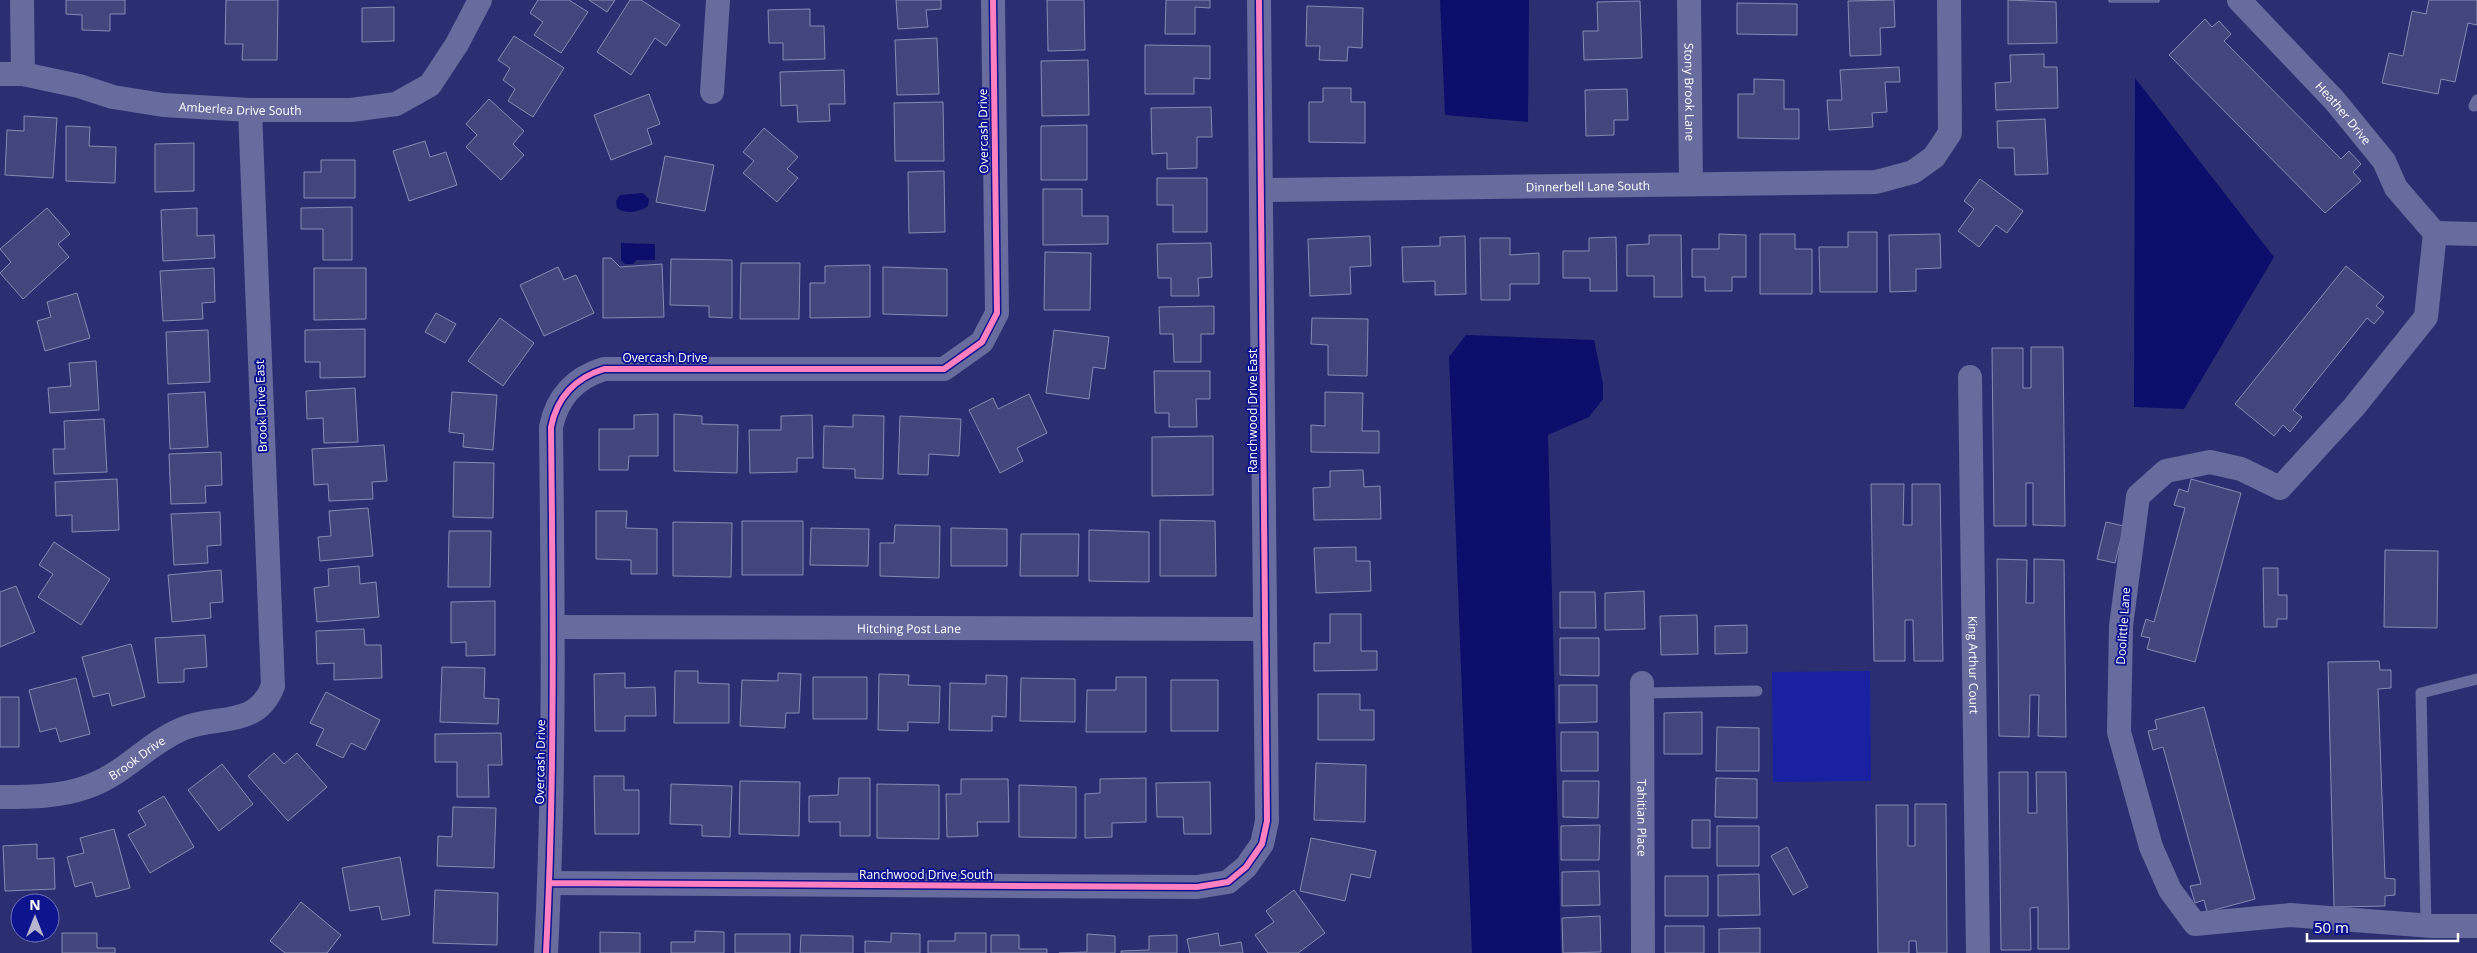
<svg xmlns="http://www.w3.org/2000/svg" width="2477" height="953" font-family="'Open Sans',sans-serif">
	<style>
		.green { fill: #1920a1 }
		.water { fill: #0b0f6b }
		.building { fill: #43467d; stroke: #878ab3 }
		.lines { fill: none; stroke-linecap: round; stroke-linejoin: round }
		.service { stroke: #676b9d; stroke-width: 11 }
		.minor { stroke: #676b9d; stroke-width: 24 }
		.cycleway-casing { stroke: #0e148e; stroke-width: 9 }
		.cycleway { stroke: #ff80c0; stroke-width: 6 }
		.labels { text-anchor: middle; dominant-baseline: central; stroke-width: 4; stroke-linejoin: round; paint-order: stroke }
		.street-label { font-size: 12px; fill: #fff; stroke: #0e148e }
	</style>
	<rect width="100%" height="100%" fill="#2b2f71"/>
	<path class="green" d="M1870,671L1871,781L1773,782L1772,672Z"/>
	<path class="water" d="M1440,0H1529L1528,122L1445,115Z
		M2135,78L2274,257L2184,409L2134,407Z
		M643,193L649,199L648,206C640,212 625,215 617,208L616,201L620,195Z
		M621,243L655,244V260H637L633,264H625L621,260Z
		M1466,335L1594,340L1603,384V399L1589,417L1548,435L1561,953H1472L1449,357Z"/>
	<path class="building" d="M66,0H125V14H110V31L82,30V15L66,14Z
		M226,0H278L277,60H242L243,44H225Z
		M538,0H569L588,12L561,53L534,35L543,22L530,13Z
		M589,0H615L607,12Z
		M630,0H641L680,25L666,46L655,38L631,75L597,52Z
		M896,0H941V9L926,10L928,27L898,29Z
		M1047,0H1084L1085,50L1048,51Z
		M1166,0H1210V8L1195,7V34H1165Z
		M1894,0L1895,27L1880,28L1881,55L1850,56L1848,1Z
		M2008,0L2056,2L2057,43L2008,44Z
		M2109,0H2159V2H2109Z
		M2429,0H2477V25L2468,23L2455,82L2441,79L2438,94L2382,83L2389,53L2403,56L2412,11L2426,14Z
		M1640,1L1642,58L1584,60L1583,31H1598L1597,2Z
		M1737,3L1797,4V35L1737,34Z
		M1307,6L1363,8L1362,48L1348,47L1347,61L1319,60L1320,46H1306Z
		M394,7V41L362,42V8Z
		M810,9V26H824L825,59L783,60V43H769L768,10Z
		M2205,19L2212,27L2219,21L2231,34L2224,41L2341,159L2349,151L2361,164L2353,172L2361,181L2325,213L2169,55Z
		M514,36L564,68L533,117L508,101L515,89L503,80L510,68L498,60Z
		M937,38L939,94L897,95L895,40Z
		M1145,45L1210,46V79L1194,78V94H1145Z
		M2044,54V67H2057L2058,108L1996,110L1995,83L2011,82L2010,55Z
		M1088,60L1089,115L1042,116L1041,61Z
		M1899,67L1900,82H1885L1887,112L1872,113L1873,127L1829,130L1827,100H1842L1840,70Z
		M844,70L845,104H829L830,121L798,122L797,105L781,106L780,72Z
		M1754,79L1784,80V109H1799V139L1738,138V94H1754Z
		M1323,88H1351V102H1365V143L1309,142V102H1323Z
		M1627,89L1628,120H1614V135L1586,136L1585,90Z
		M649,94L660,124L647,129L652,144L611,160L594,115Z
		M489,99L524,131L513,144L524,155L501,180L466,147L477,135L466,124Z
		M943,102L944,161H895L894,103Z
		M1211,107L1212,137H1197V168L1167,169V153L1152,154L1151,108Z
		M24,116L57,118L53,178L5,175L7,130L24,131Z
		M2045,119L2048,174L2015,175L2014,148H1998L1997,121Z
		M1087,125V180H1041V126Z
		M66,126L90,127L89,146L116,147L115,183L66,181Z
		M764,128L798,157L787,169L798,178L777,202L743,173L754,161L743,152Z
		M425,141L430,157L446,152L457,185L409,201L393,151Z
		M194,143V191L155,192V144Z
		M665,156L714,165L705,211L656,202Z
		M321,160H355V198H304V172H321Z
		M944,171L945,232L909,233L908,172Z
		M1157,178H1207V232H1173V205H1157Z
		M1980,179L2023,211L2007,233L1996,225L1979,247L1958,231L1974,209L1964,201Z
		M1043,189H1082V216H1108V244L1043,245Z
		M352,207V260H323V229H301V208Z
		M47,208L70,234L58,244L69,257L23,299L0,273L11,262L0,249Z
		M197,208V236L214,235L215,258L163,261L161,210Z
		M1848,232H1877V292H1820L1819,247H1848Z
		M1719,234L1746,235V277H1732V291H1705V277H1692V249H1719Z
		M1760,234H1795V249H1812V294H1760Z
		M1940,234L1941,268L1916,269V291L1890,292L1889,235Z
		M1649,235H1681L1682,297H1654V276H1627V245L1649,244Z
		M1370,236L1371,266L1350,267L1351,294L1310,296L1308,239Z
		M1465,236L1466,294L1435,295V281L1403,282L1402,247L1440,246V237Z
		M1616,237L1617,291H1590V278H1563V251H1589V238Z
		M1480,238H1510V255L1539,253V284H1510V300H1481Z
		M1211,243L1212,277L1198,278L1199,296H1171V278H1158L1157,244Z
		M1045,252L1091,253L1090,310H1044Z
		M603,258H611L620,267L662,264L664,317L603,318Z
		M671,259L732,260V318L709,317V306L670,305Z
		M741,263H800L799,319H740Z
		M870,265V317L810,318V283H825V266Z
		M2346,266L2384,297L2376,306L2384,312L2374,324L2367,318L2293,410L2302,417L2290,432L2283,425L2274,436L2235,404Z
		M558,267L564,280L576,275L594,313L544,336L520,285Z
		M883,267L947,269V316L883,314Z
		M214,268L215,302L202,303L203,319L163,321L160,271Z
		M314,268H366V319L314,320Z
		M77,293L90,338L45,351L37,321L51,317L47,302Z
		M1214,306V334H1201V362H1174L1173,334H1160L1159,307Z
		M436,313L456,324L445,343L425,332Z
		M500,318L534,343L503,386L468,361Z
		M1312,318L1368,319L1367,376L1328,375V345L1311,344Z
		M365,329V377L320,378V362H305V330Z
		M208,330L210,382L168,384L166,332Z
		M1054,330L1109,337L1105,369L1093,367L1089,399L1046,393Z
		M2031,347H2063L2065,526L2033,525V483H2026V526H1994L1992,348H2023V388H2031Z
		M96,361L99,410L50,413L48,388L71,386L69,363Z
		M1154,371H1210V399H1196L1197,427H1169V413H1155Z
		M355,388L358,442L324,443L323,418L307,419L306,391Z
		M205,392L208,447L170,449L168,394Z
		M452,392L497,395L493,450L463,447L464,434L449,432Z
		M1325,392L1363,393L1362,431H1379V453L1311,452V425L1325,426Z
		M1029,394L1047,433L1017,448L1023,461L1000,473L969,410L993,398L998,409Z
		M658,414V456H629L628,470H599V429H634V415Z
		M674,414L702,416V424L738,425L737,473L674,471Z
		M812,415L813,458H797V472L750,473L749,430H781V416Z
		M853,415L884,416L883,479L855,478V469L823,468L824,426L853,427Z
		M900,416L961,419L959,456L929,454L928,475L898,474Z
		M104,419L107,472L54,474L53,449H65L64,421Z
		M1213,436V495L1152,496V437Z
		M384,445L387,481L372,482L373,499L329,501L328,484L314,485L312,449Z
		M221,452L222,485L205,486L206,503L171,504L169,454Z
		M454,462L494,463L493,518L453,517Z
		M1363,470L1364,487L1380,486L1381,519L1314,520L1313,488L1330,487V471Z
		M117,479L119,530L72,532V515L56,516L55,482Z
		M2191,479L2241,493L2195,662L2147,649L2150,638L2141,636L2146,619L2154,622L2185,508L2174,505L2179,489L2188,492Z
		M1871,484H1904L1903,525H1912V484H1940L1943,661H1914L1913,620H1905V661H1874Z
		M368,508L373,556L320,561L318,537L331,536L329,511Z
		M596,511H627L626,528L657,529V574H631V560L596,559Z
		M220,512L221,545L207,546L208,563L174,565L171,514Z
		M1160,520L1215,521L1216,576H1160Z
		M742,521H803V575H742Z
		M673,522L732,523L731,577L673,576Z
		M2106,522L2124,526L2115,563L2097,559Z
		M895,525L940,526L939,578L880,576V543H894Z
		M811,528L869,529L868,566L810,565Z
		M951,528L1007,529V566H951Z
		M1089,530L1149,532V582L1089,581Z
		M449,531H491L490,587H448Z
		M1021,534H1079L1078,576H1020Z
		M54,542L110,579L81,625L38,597L53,574L39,565Z
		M1356,547V561H1370L1371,591L1316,593L1314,548Z
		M2385,550L2438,551L2437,628L2384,627Z
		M1997,559L2027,560L2026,603H2034V559L2064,560L2066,737L2038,736L2039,695H2030L2029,737L1999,736Z
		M359,566L360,584L376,582L379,617L317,622L314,588L329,586L328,569Z
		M2263,568H2278V595H2287V619H2277V627H2264Z
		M221,570L223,602L210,603L211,618L172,622L168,575Z
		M16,586L35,632L0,647V592Z
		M1644,591L1645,629L1605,630V593Z
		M1560,592H1595L1596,628H1560Z
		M495,601V655L466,656V642L451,643V602Z
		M1330,614H1361V651H1377V670L1314,671V643H1330Z
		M1697,615L1698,654L1661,655L1660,616Z
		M1747,625V653L1715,654V626Z
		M364,629L365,645H381L382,678L334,680V663L317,664L316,631Z
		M205,635L207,667L184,669V682L158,683L155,638Z
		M1560,638H1599V676L1560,675Z
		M131,644L145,697L112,706L109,693L93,697L82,657Z
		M2379,661L2380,670H2391V688L2378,689L2385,878L2395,879V895L2385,896V906L2334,907L2328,662Z
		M442,667L485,668L484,698L499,699L498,724L440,722Z
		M675,671H698V683L729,684V723H674Z
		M625,673V688L655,687L656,716H625V731H595L594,674Z
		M778,673L801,674L799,713H786L785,728L740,726L742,680L778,681Z
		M879,674L909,675L908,685L940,686L939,723L908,722V731L878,730Z
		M986,675L1007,676L1006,717L992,716V731L949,730L950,683L986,684Z
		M813,677H867V719H813Z
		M1116,677H1146V732H1086L1087,690H1116Z
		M76,678L90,734L60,742L56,728L40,732L29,690Z
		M1021,678L1075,679V722L1020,721Z
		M1171,680H1218V731H1171Z
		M1559,685H1597V722L1559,723Z
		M326,692L380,720L365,750L351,743L343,758L316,745L324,729L310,723Z
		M1318,694H1360V710H1374V740H1318Z
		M0,697H19V747H0Z
		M2204,707L2255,899L2207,912L2204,900L2195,903L2190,886L2201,884L2163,747L2153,750L2148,731L2157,729L2155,720Z
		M1702,712V754H1664V713Z
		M1717,727L1759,728V771H1716Z
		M1561,732H1598V771H1561Z
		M501,733L502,765H488L489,797H457V762H435V734Z
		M274,753L284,764L297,753L327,787L288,821L248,776Z
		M1316,763L1366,765L1365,822L1314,820Z
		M222,764L253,804L219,831L188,790Z
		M1999,772H2028V813H2037L2036,772H2066L2069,949H2038V907L2030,908L2031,950H2001Z
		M594,776H624V790H639V834H595Z
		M839,778H870V836H840V822H809V796L838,795Z
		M1146,778V822L1112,823V837L1085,838V794L1100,793V779Z
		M1716,778L1757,779V818L1715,817Z
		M961,779H1008L1009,822H977L978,836L947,837L946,794H961Z
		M740,781L800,782L799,836L739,834Z
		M1563,781H1599L1598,818L1563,817Z
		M1210,782L1211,834H1184L1183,817H1157L1156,783Z
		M671,784L732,786L730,837L702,836V825L670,824Z
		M877,784L939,785V839L877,838Z
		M1019,785L1076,787V838L1019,837Z
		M164,796L194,847L150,873L128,835L146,825L138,811Z
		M1915,804H1946L1947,953H1917L1916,941H1909V953H1878L1876,805H1908V846H1915Z
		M453,807L496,808L494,868L437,866L438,836L452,837Z
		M1692,820H1710V848H1692Z
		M1600,825L1599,860H1561V826Z
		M1717,826H1759V866H1717Z
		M114,829L130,888L96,897L92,882L75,887L67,857L84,853L80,838Z
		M1311,838L1376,851L1370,878L1351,874L1345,901L1300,891Z
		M37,844V859L54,858L55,889L5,891L3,846Z
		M1787,847L1808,887L1793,895L1771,856Z
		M400,857L410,915L382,920L379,906L350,911L342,868Z
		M1599,871L1600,905L1562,906V872Z
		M1759,874L1760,915L1718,916V875Z
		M1665,876H1708V916H1665Z
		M435,890L498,893L497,945L433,943Z
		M1294,890L1325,933L1298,953H1268L1255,935L1274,922L1266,911Z
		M301,902L341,935L327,953H285L270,941Z
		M1600,916L1601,952L1563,953L1562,918Z
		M1665,926H1704V953H1665Z
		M1760,928V953H1719V929Z
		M695,931L724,932V953H671V942H695Z
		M600,932L640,933V953H600Z
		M62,933H97V948H115V953H62Z
		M891,933L920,934V953H865V941L891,942Z
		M955,933H986V953H928V941H955Z
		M1218,933L1220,946L1241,942L1243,953H1190L1187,939Z
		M735,934H790V953H735Z
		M1087,934L1115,936V953H1059L1087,952Z
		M801,935L853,936V953H800Z
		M991,935H1019V949H1047V953H991Z
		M1177,935V953H1121V951L1149,950V936Z"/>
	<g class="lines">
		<path class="service" d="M2474,106L2477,100
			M1642,693L1757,691
			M2426,925L2421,693L2477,679"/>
		<g class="minor">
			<path d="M22,0L23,74"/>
			<path id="s1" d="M1689,0L1691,184"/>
			<path id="s2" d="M2239,0L2335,101L2384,161L2396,188L2435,233"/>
			<path id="s3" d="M0,74H23L79,86L113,97L163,105L250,110H351L396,104L430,85L457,44L480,0"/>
			<path d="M712,92L718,0"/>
			<path id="s4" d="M1262,190L1876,182L1913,172L1934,157L1950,133L1949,0"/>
			<path d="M2435,233L2426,317L2354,407L2280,488L2241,469L2210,462L2166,471L2138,496L2121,626L2119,732L2151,847L2170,890L2195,924L2290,915L2432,926H2477"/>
			<path d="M2435,233L2477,234"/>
			<path id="s5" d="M1970,377L1978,953"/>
			<path id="s6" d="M553,627L1265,629"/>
			<path id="s7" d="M1642,683L1643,953"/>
			<path id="s8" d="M0,797C30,797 59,797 87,787C123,775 147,744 182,729C217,714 256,729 273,686L250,110"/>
			<path d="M549,883L1197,887L1228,882L1246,867L1262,844L1267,821L1259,0"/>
			<path d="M546,953C555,778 553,602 551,427C557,397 575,378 604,369H944L982,342L997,313L993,0"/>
		</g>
		<defs>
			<path id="cycleway" d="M549,883L1197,887L1228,882L1246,867L1262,844L1267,821L1259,0
				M546,953C555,778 553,602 551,427C557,397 575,378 604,369H944L982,342L997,313L993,0"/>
		</defs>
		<use href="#cycleway" class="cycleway-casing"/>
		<use href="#cycleway" class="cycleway"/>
	</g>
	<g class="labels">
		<g class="street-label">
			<text stroke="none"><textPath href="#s1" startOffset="92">Stony Brook Lane</textPath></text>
			<text stroke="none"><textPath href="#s3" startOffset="244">Amberlea Drive South</textPath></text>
			<text stroke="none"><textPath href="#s2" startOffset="154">Heather Drive</textPath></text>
			<text transform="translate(983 131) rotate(-91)">Overcash Drive</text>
			<text stroke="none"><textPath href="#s4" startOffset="326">Dinnerbell Lane South</textPath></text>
			<text x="665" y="357">Overcash Drive</text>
			<text transform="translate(261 406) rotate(-92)">Brook Drive East</text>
			<text transform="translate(1252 411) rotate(-90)">Ranchwood Drive East</text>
			<text transform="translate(2123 626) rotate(-86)">Doolittle Lane</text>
			<text stroke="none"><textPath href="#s6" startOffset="356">Hitching Post Lane</textPath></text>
			<text stroke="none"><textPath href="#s5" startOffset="288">King Arthur Court</textPath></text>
			<text stroke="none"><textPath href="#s8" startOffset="146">Brook Drive</textPath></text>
			<text transform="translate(540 762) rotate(-89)">Overcash Drive</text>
			<text stroke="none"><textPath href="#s7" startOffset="135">Tahitian Place</textPath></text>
			<text x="926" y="874">Ranchwood Drive South</text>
		</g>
	</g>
	<g transform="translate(35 918)"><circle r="24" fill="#0e148e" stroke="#6e72bb"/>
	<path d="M0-4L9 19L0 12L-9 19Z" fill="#b5b6cd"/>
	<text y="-8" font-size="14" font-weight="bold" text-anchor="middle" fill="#ffffff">N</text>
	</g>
	<path d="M2307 933v8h151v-8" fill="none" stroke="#ffffff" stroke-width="2.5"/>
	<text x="2314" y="933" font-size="15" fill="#ffffff" stroke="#0e148e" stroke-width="4" paint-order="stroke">50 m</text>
</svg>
